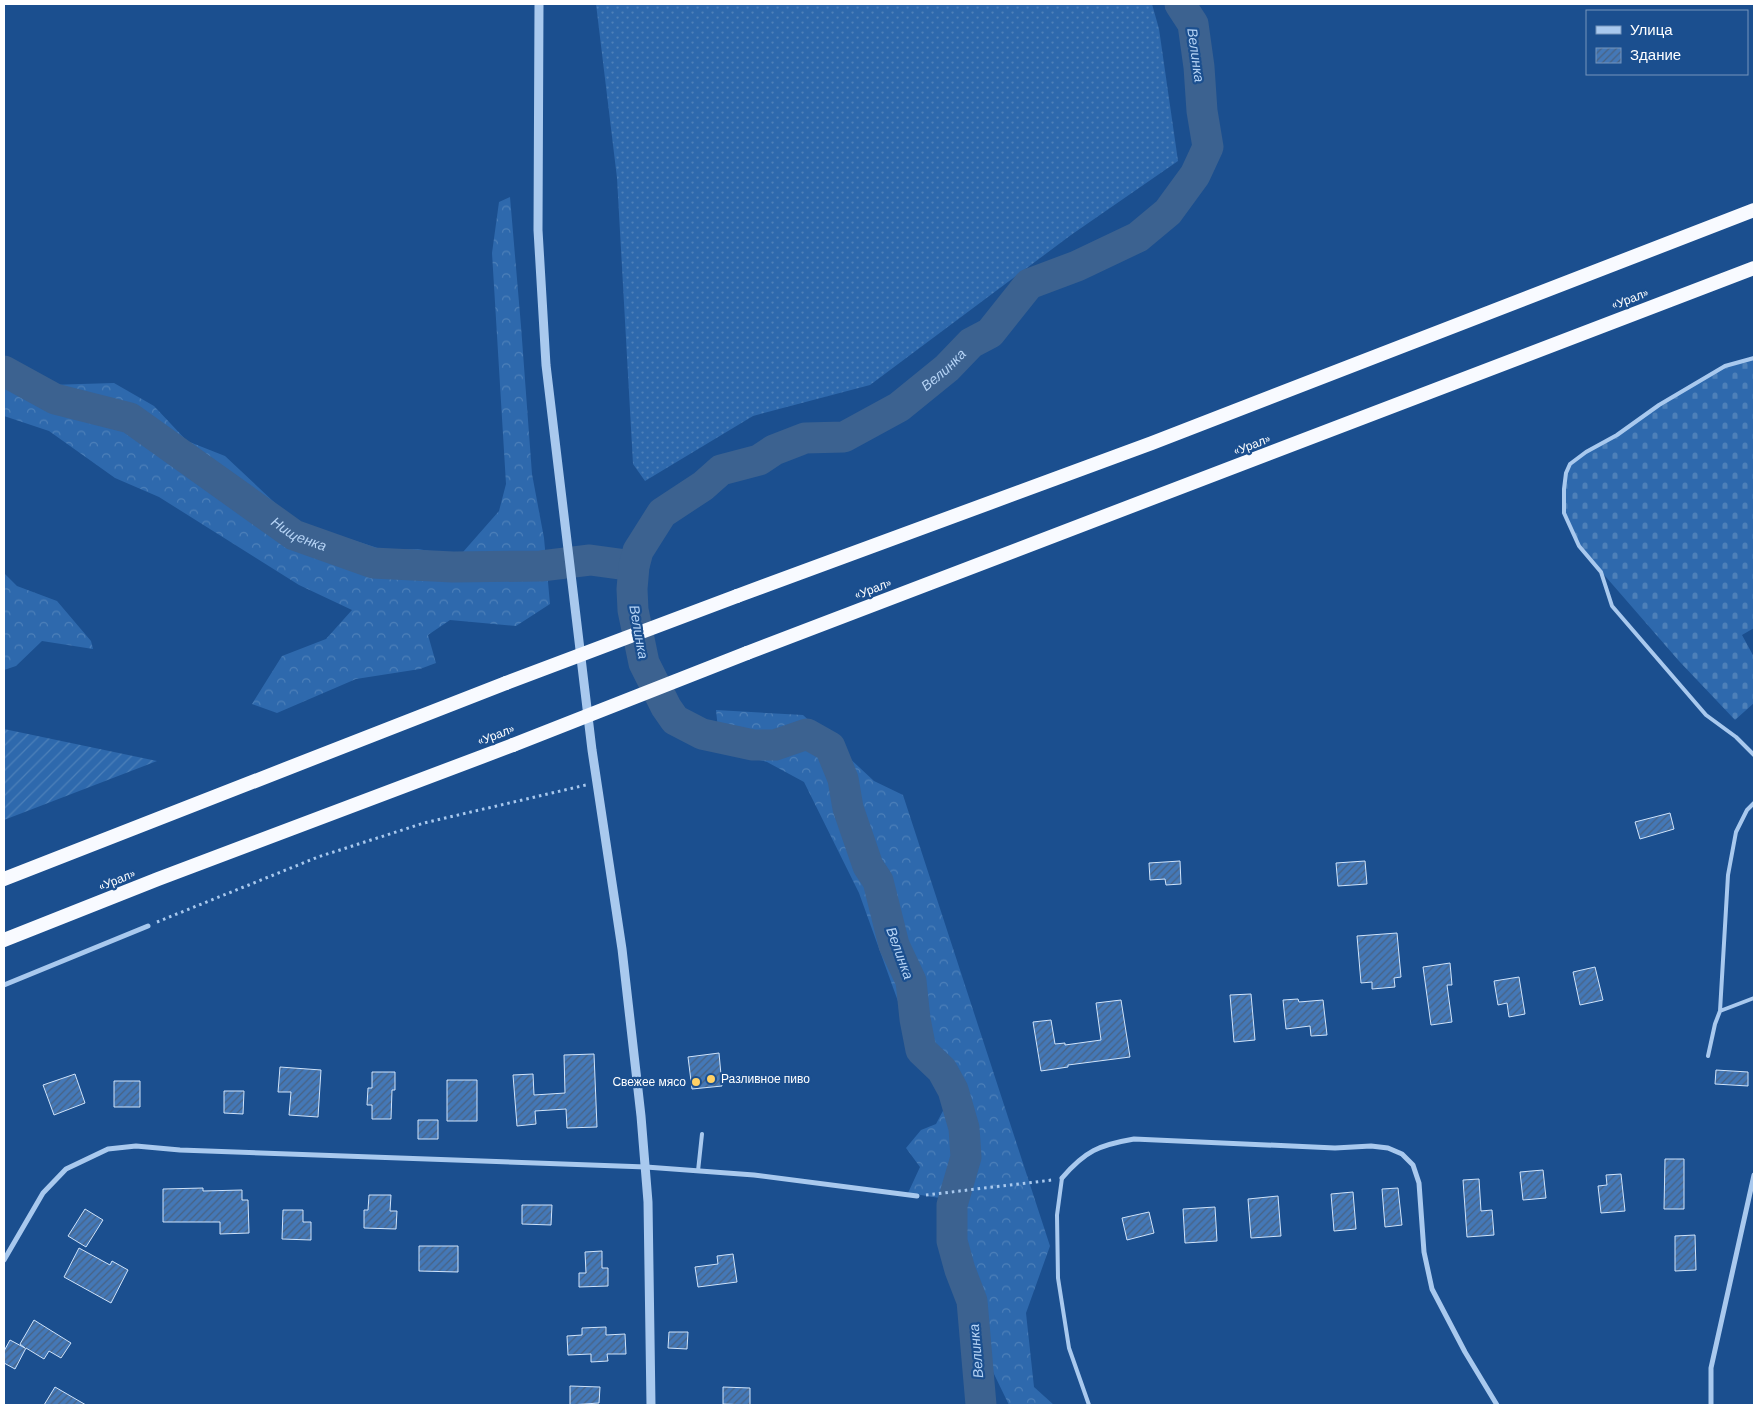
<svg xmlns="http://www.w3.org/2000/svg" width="1758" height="1409" font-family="'DM Sans',sans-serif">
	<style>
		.grass { fill: url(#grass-dots) }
		.forest { fill: url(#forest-crowns) }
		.cemetery { fill: url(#cemetery-stones) }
		.garden { fill: url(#garden-furrows) }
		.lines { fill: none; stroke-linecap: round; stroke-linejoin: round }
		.river { stroke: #3c6290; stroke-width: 31 }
		.building { fill: url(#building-hatch); stroke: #cfe3fa }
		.path { stroke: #a9c9ee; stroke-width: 3; stroke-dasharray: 2.5 4; stroke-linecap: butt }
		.service { stroke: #a9c9ee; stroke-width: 4 }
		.minor { stroke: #a9c9ee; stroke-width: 5 }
		.tertiary { stroke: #a9c9ee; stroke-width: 9 }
		.trunk { stroke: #f8faff; stroke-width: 14 }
		.trunk-bridge { stroke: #f8faff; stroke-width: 14 }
		.poi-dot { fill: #ffd166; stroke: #1b4f8f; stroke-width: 2 }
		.labels { text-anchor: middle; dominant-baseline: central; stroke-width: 4.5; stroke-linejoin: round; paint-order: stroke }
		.street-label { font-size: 12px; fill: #fff; stroke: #1b4f8f }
		.poi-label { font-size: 12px; fill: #fff; stroke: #1b4f8f; text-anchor: start }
		.water-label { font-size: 14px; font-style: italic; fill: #b5d3f5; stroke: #1b4f8f }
	</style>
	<defs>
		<pattern id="grass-dots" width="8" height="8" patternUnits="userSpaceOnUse" patternTransform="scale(1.25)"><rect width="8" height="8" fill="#2e69ad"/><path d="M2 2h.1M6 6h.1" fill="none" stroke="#4d80b9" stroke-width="1.8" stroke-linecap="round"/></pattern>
		<pattern id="forest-crowns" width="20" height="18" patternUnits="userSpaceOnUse" patternTransform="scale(1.25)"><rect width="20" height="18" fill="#2e69ad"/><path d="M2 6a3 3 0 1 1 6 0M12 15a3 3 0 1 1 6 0" fill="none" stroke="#4d80b9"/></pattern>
		<pattern id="cemetery-stones" width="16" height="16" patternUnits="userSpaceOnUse" patternTransform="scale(1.25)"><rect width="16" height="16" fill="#2e69ad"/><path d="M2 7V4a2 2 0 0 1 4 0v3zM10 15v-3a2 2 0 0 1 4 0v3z" fill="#4d80b9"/></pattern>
		<pattern id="garden-furrows" width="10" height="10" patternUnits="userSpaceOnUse" patternTransform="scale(1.25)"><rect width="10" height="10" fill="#2e69ad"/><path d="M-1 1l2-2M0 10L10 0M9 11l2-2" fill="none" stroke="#4d80b9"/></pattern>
		<pattern id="building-hatch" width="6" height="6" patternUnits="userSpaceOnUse" patternTransform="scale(1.25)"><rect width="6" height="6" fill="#4478b7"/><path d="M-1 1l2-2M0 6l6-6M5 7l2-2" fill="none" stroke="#486282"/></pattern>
	</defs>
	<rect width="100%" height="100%" fill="#1b4f8f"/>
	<path class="grass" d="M596,4H1152L1159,29L1178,161L1071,235L870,385L753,416L645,481L633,464L617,178Z"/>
	<path class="forest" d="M510,197L521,326L532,474L544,538L550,604L516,626L450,620L428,635L436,663L420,669L356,679L277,713L252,704L282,656L326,639L352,610L299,585L159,497L115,478L49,431L4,416V357L30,372L49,385L114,383L154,406L187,441L225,456L291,518L312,527L384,550L418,549L441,553L463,552L499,511L506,484L492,253L499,202Z
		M4,573L17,586L57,601L91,641L93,649L42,641L16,666L4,670Z
		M716,710L803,715L874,781L903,795L1050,1246L1026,1313L1034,1387L1054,1405H1009L963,1310L940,1198L908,1193L920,1167L906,1148L921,1130L936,1124L945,1107L904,1018L859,893L804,782L767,762L720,749Z"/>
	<path class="cemetery" d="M1754,358V628L1742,635L1754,657V703L1735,720L1679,661L1579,546L1564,513L1566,473L1570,464L1586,452L1617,435L1659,405L1725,366Z"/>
	<path class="garden" d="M4,729L157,761L4,820Z"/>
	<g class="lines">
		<g class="river">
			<path id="s1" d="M4,371L55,399L130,418L294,535L373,563L453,567L541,566L590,560L634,566"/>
			<path id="s2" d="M981,1405L972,1301L960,1270L952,1241V1205L966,1157L964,1128L953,1090L942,1070L921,1050L915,1019L911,981L894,945L878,881L868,866L848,808L843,779L830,747L807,734L775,745H753L702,734L675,720L666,707L644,663L633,610L632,589L634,566L638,551L662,513L703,486L721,470L759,460L774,450L805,438L844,437L899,407L947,368L971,343L990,333L1029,284L1077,266L1138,237L1168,212L1195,175L1208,147L1202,111L1199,67L1193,24L1180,4"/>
		</g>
	</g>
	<path class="building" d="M1670,813L1674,829L1640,839L1635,822Z
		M1180,861L1181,884L1166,885L1165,879L1150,880L1149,863Z
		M1365,861L1367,884L1338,886L1336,863Z
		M1397,933L1401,977L1394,978L1395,987L1372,989V982L1361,983L1357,936Z
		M1450,963L1452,985H1447L1452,1022L1431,1025L1423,967Z
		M1595,967L1603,1000L1580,1005L1573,972Z
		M1519,977L1525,1014L1509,1017L1507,1003L1498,1005L1494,981Z
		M1251,994L1255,1040L1234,1042L1230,995Z
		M1298,999L1299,1002L1323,1000L1327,1035L1311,1036L1310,1026L1286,1029L1283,1000Z
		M1121,1000L1130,1057L1068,1065V1067L1041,1071L1033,1022L1051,1020L1055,1044L1065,1043V1045L1101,1040L1096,1003Z
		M719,1053L722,1086L692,1089L688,1057Z
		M594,1054L597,1127L567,1128L566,1109L535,1111L536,1124L517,1126L513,1075L533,1074L534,1095L565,1093L564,1055Z
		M280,1067L321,1070L318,1117L289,1115L291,1092H278Z
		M1716,1070L1748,1072V1086L1715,1084Z
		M372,1072H395V1090H392L391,1119H372V1105H367L368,1088H372Z
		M75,1074L85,1103L54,1115L43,1085Z
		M447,1080H477V1121H447Z
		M114,1081H140V1107H114Z
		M224,1091H244L243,1114L224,1113Z
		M418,1120H438V1139H418Z
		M1665,1159H1684V1209H1664Z
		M1543,1170L1546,1198L1523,1200L1520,1172Z
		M1621,1174L1625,1211L1601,1213L1598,1186L1607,1185L1606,1175Z
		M1479,1179L1481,1211L1492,1210L1494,1235L1467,1237L1463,1180Z
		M203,1188V1191L242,1190V1200H248L249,1233L220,1234V1222H163V1189Z
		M1398,1188L1402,1225L1385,1227L1382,1189Z
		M1353,1192L1356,1229L1334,1231L1331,1194Z
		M369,1195H391L390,1211H397L396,1229L364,1228V1210H368Z
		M1278,1196L1281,1236L1251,1238L1248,1199Z
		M522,1205H552L551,1225L522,1224Z
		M1215,1207L1217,1241L1185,1243L1183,1209Z
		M85,1209L103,1220L86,1247L68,1236Z
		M283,1210H303V1222H311V1240L282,1239Z
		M1149,1212L1154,1233L1127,1240L1122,1218Z
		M1695,1235L1696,1270L1675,1271V1236Z
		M419,1246H458V1272L419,1271Z
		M79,1248L110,1265L112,1261L128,1270L111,1303L64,1277Z
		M602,1251V1268H608V1286L579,1287V1273H586L585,1252Z
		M733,1254L737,1282L698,1287L695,1267L718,1264L717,1256Z
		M34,1320L71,1343L61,1358L49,1351L44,1359L26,1348L15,1369L4,1363V1351L10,1340L25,1348L20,1344Z
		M606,1327V1335L625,1334L626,1354H607L608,1361L591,1362V1354L568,1355L567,1336L582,1335V1328Z
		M669,1332H688L687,1349L668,1348Z
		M570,1386L600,1387L599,1403L570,1405Z
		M55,1387L86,1405H44Z
		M723,1387L750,1388V1405L723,1404Z"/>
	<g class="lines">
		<path class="path" d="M157,922L318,857L424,823L586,785
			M926,1195L1052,1180"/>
		<path class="service" d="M1754,358L1725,366L1659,405L1617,435L1586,452L1570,464L1566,473L1564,489V513L1579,546L1601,572L1612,606L1706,715L1736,737L1754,755
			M1720,1011L1728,875L1736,832L1747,810L1754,803
			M1708,1056L1715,1024L1720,1011L1754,998
			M698,1171L702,1134
			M1062,1178L1057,1215L1058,1278L1069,1348L1089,1405"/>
		<path class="minor" d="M4,985L148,926
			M1062,1178C1085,1151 1099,1145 1134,1139L1335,1148L1371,1146L1388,1148L1402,1154L1413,1165L1419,1183L1424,1252L1432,1289L1465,1352L1497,1405
			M4,1260L43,1193L66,1169L108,1149L136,1146L180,1150L646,1167L754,1175L917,1196
			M1711,1405V1368L1754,1175"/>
		<path class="tertiary" d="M539,4L538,230L546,365L592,750L622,949L641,1116L648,1202L651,1405"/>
		<path class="trunk" d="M737,596L1152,443L1754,210
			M747,653L1754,268
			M4,879L506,683
			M4,940L158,879L513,745"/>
		<path class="trunk-bridge" d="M506,683L737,596
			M513,745L747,653"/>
	</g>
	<g class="poi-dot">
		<circle cx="711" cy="1079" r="5"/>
		<circle cx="696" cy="1082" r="5"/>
	</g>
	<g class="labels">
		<g class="street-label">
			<text transform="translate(1630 299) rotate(-21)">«Урал»</text>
			<text transform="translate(1252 445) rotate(-21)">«Урал»</text>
			<text transform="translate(873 589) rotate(-21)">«Урал»</text>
			<text transform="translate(496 735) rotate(-21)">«Урал»</text>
			<text transform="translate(117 880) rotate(-22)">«Урал»</text>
		</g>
		<g class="poi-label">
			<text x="721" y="1079">Разливное пиво</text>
			<text x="686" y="1082" text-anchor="end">Свежее мясо</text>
		</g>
		<g class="water-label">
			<text transform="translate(1196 55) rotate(82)">Велинка</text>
			<text stroke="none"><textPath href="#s2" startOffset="1405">Велинка</textPath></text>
			<text stroke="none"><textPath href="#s1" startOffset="341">Нищенка</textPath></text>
			<text transform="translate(639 632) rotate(80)">Велинка</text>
			<text transform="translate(900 953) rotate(70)">Велинка</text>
			<text transform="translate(976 1351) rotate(-95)">Велинка</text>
		</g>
	</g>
	<rect width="1758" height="1409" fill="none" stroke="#ffffff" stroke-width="10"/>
	<rect x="1586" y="10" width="162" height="65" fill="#1b4f8f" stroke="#7695bc"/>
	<rect x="1596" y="26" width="25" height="8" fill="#a9c9ee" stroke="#7695bc"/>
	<text x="1630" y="35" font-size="15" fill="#ffffff">Улица</text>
	<rect x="1596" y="48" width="25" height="15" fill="url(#building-hatch)" stroke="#7695bc"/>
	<text x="1630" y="60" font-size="15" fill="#ffffff">Здание</text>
</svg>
